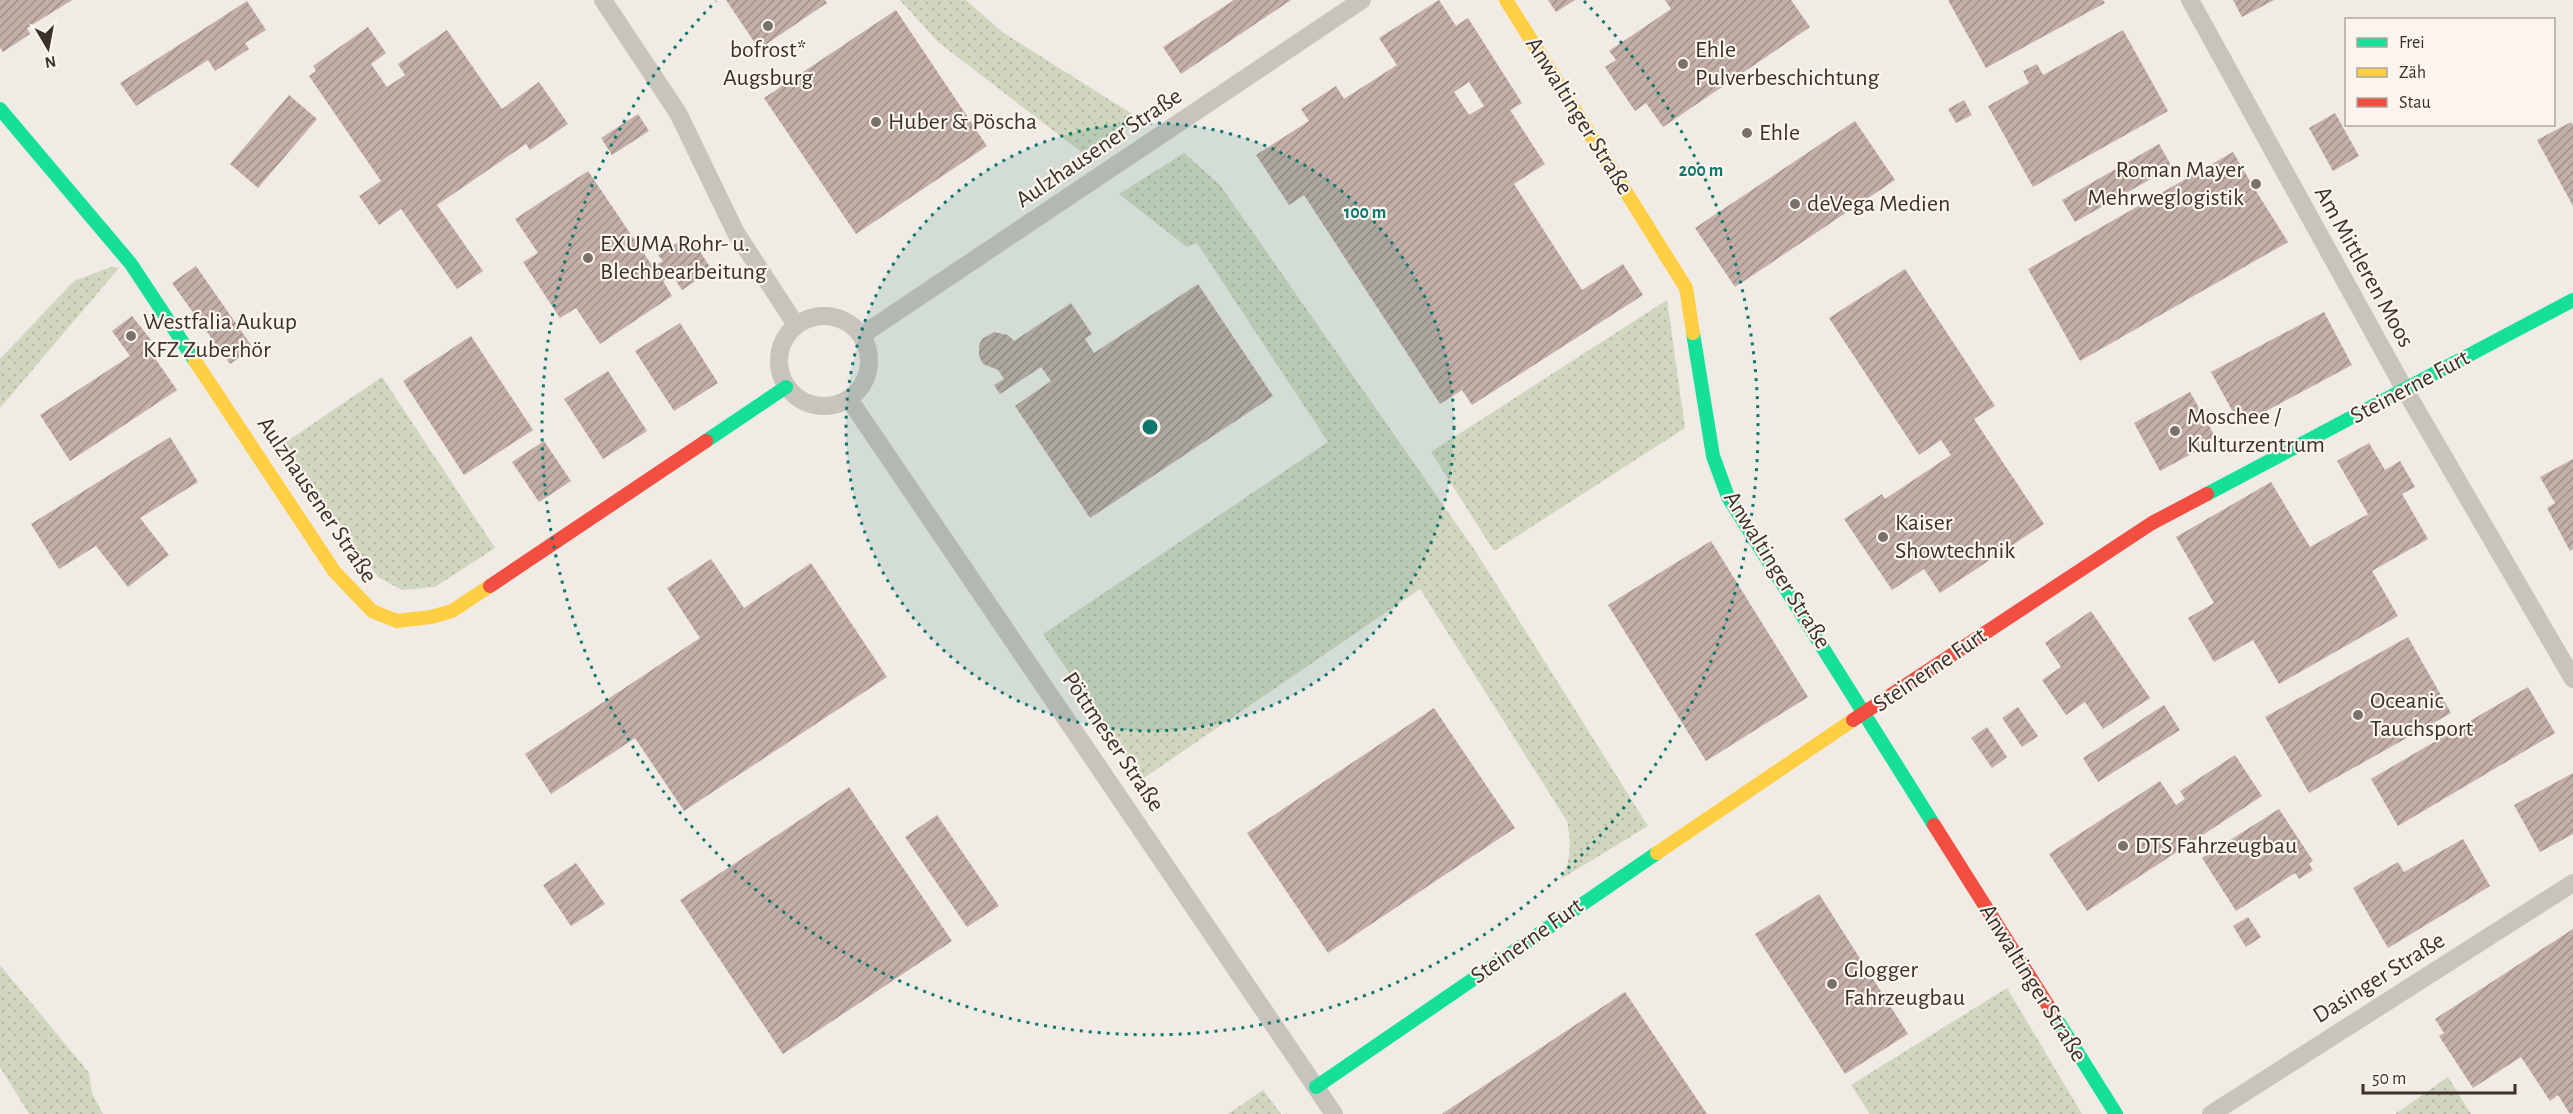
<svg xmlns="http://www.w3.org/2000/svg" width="2573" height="1114" font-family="'Alegreya Sans',sans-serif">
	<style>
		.grass { fill: url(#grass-dots) }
		.building { fill: url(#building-hatch); fill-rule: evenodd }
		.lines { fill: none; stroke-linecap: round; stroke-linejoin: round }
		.street { stroke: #c9c3be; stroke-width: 18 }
		.fast { stroke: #16e098; stroke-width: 14 }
		.slow { stroke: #ffcf43; stroke-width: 14 }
		.jam { stroke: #f24e42; stroke-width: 14 }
		.ring { fill: none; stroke: #0f766e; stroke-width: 3; stroke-dasharray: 3 6 }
		.poi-dot { fill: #7a716c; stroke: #fbf5ee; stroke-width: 2 }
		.labels { text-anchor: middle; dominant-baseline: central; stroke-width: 4.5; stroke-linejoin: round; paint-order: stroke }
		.poi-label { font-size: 24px; fill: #3b302b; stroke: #fbf5ee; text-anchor: start }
		.street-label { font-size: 24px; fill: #3b302b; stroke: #fbf5ee }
		.centre { fill: #0f766e; stroke: #fbf5ee; stroke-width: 3 }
		.ring-label { font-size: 18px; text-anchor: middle; font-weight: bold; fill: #0f766e; stroke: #fbf5ee; stroke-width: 4.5; stroke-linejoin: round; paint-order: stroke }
	</style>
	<defs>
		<pattern id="grass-dots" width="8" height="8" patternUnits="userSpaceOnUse" patternTransform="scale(1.5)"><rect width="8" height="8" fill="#d1d6bf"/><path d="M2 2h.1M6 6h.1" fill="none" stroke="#b4b8a4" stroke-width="1.8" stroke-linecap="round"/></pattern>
		<pattern id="building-hatch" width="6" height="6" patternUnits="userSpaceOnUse" patternTransform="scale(1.5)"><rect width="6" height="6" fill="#c3afa7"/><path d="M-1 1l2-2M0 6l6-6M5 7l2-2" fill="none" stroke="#a08f88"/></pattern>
	</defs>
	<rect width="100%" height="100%" fill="#f0ebe5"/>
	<path class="grass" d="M900,0H966L1002,32L1140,119L1085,155L938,42Z
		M1184,153L1220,185L1476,552L1648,826L1561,879C1572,859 1571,843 1567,821L1420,589L1141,780L1043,634L1328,442L1197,243L1187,247L1119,194Z
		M111,267L119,268L0,408V359L74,281Z
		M1667,300L1685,428L1494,551L1431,452Z
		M382,377L495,548L435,587L402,590L378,577L280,446Z
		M0,965L89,1073L92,1093L103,1114H29L0,1067Z
		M2007,988L2082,1114H1870L1851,1085Z
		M2448,1077L2471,1114H2395Z
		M1263,1090L1281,1114H1228Z"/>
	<path class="building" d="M0,0H72L27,28L30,34L3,52L0,48Z
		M726,0H825L827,3L759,49Z
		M1234,0H1291L1181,74L1163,47Z
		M1439,0L1456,26L1468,18L1522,103L1510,110L1545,164L1514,184L1582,290L1623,264L1643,295L1472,405L1462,390L1440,404L1304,195L1289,205L1256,155L1309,121L1301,109L1336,86L1344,99L1397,65L1379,38ZM1469,82L1484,106L1469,115L1454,92Z
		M1548,0H1575L1556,12Z
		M1665,0H1791L1810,27L1663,127L1646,103L1635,111L1605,67L1616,60L1609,51L1671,9Z
		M1948,0H2103L2105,3L1986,68Z
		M2233,0H2274L2242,17Z
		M247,1L266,30L245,43L249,49L215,71L208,60L136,106L120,83Z
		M896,10L987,146L856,234L764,98Z
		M368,27L386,53L371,64L387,87L405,75L398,64L447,30L502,109L539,82L568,124L530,150L526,144L437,205L483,271L457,289L401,209L379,225L359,196L381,181L309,76L316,71L313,66Z
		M2123,30L2168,111L2033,187L1988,106L2029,83L2023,71L2037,64L2043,75Z
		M289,95L317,119L258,188L230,164Z
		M1964,100L1972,115L1956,123L1948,109Z
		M2335,113L2359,156L2333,171L2309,128Z
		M638,114L649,131L612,155L601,138Z
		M1855,121L1895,180L1735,287L1695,228Z
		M2571,122L2573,125V206L2537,140Z
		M2159,144L2172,167L2075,222L2062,200Z
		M2233,152L2250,181L2253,179L2259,189L2256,191L2288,242L2080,361L2028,269Z
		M588,171L653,267L663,261L658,255L689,235L712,270L682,290L672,275L663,281L672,296L600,344L576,308L560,318L523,262L538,253L515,219Z
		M196,266L253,348L230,364L172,283Z
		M1905,269L1995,406L1974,419L2044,524L1940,593L1924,569L1892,590L1844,519L1882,494L1885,499L1951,455L1941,440L1919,455L1829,318Z
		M1198,284L1273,396L1090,518L1015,406L1051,381L1041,367L1000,394L994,385L1004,379L998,370L983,364L979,356V345L982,339L994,332L1008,335L1014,341L1071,303L1092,334L1085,339L1094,353Z
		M2324,312L2352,365L2240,425L2211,372Z
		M132,316L151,340L145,344L177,390L70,461L40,415L130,356L112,331Z
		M680,323L718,383L674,411L635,351Z
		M471,336L533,430L464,475L403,381Z
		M608,371L647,431L603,459L564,399Z
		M2190,392L2217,440L2160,471L2134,423Z
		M170,437L198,482L140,518L169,555L128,587L96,546L59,569L31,524Z
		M544,441L571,481L539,502L512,462Z
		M2369,443L2385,470L2400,461L2415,487L2402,494L2428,539L2372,571L2398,616L2279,684L2253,640L2214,662L2188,618L2214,603L2176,537L2271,482L2310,547L2368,514L2337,461Z
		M2573,459V549L2570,551L2547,508L2555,503L2540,477Z
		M1711,541L1808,697L1706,761L1608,605Z
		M711,559L744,608L811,563L887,677L684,811L635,738L551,794L525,754L700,638L667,588Z
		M2091,611L2150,698L2103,729L2085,702L2066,715L2042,680L2061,667L2045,643Z
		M2408,637L2451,713L2309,793L2265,717Z
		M2528,687L2555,733L2398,826L2371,779Z
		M2164,705L2180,730L2098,782L2083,758Z
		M2018,707L2038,736L2022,747L2002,718Z
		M1434,708L1515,828L1328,953L1247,833Z
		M1987,727L2007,757L1992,768L1971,738Z
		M2235,755L2262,796L2087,911L2049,854L2160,781L2176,805L2185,799L2180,791Z
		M2573,773V834L2540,852L2514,805Z
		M849,787L952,941L783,1054L680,900Z
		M2279,809L2313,861L2309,864L2313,870L2299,879L2295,873L2236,911L2202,858Z
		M937,815L999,906L967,927L905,837Z
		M2463,839L2490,886L2388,948L2353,888L2398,862L2404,872Z
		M576,863L605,904L571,926L543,885Z
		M1819,894L1908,1034L1845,1074L1755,934Z
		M2248,917L2261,937L2246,947L2233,926Z
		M2573,929V1113L2570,1114L2558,1095L2550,1101L2521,1057L2473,1088L2439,1036L2444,1033L2435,1019Z
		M1625,992L1707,1114H1442L1497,1077Z"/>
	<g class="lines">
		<path class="street" d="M603,0L678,113L736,233L796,325
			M2190,0L2405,390L2573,679
			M779 361a45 45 0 1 1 90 0a45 45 0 1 1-90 0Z
			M862,335L1362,0
			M849,399L1334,1114
			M2211,1114L2573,883"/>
		<path class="fast" d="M0,109L131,264L195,361
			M1693,333L1713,456L1728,497L1934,825
			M706,441L786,387
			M2207,494L2573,300
			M2054,1015L2116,1114
			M1316,1087L1657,853"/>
		<path class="slow" d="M1506,0L1686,288L1693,333
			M195,361L334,571L372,611L397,621L431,617L452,611L490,586
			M1657,853L1853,720"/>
		<path class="jam" d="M490,586L706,441
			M1853,720L2152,523L2207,494
			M1934,825L2054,1015"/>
	</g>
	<circle cx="1150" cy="427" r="304" fill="#0f766e" fill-opacity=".12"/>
	<g class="ring">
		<circle cx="1150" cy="427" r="304"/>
		<path d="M1584 1A608 608 0 1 1 716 1"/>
	</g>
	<g class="poi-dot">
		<circle cx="768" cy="26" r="6"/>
		<circle cx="1683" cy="64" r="6"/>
		<circle cx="876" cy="122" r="6"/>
		<circle cx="1747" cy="133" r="6"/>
		<circle cx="2256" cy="184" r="6"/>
		<circle cx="1795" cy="204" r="6"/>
		<circle cx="588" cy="258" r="6"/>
		<circle cx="131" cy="336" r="6"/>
		<circle cx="2175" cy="431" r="6"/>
		<circle cx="1883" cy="537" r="6"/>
		<circle cx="2358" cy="715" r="6"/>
		<circle cx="2123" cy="846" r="6"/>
		<circle cx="1832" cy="984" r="6"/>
	</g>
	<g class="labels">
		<g class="poi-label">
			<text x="768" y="50" text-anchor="middle">bofrost*<tspan x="768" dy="28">Augsburg</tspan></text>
			<text x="1695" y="50">Ehle<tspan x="1695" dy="28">Pulverbeschichtung</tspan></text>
			<text x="888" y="122">Huber &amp; Pöscha</text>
			<text x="1759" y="133">Ehle</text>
			<text x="2244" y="170" text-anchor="end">Roman Mayer<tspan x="2244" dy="28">Mehrweglogistik</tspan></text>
			<text x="1807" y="204">deVega Medien</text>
			<text x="600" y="244">EXUMA Rohr- u.<tspan x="600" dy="28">Blechbearbeitung</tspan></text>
			<text x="143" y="322">Westfalia Aukup<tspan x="143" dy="28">KFZ Zuberhör</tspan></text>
			<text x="2187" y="417">Moschee /<tspan x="2187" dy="28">Kulturzentrum</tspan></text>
			<text x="1895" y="523">Kaiser<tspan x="1895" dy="28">Showtechnik</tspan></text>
			<text x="2370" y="701">Oceanic<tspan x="2370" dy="28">Tauchsport</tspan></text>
			<text x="2135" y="846">DTS Fahrzeugbau</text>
			<text x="1844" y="970">Glogger<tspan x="1844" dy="28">Fahrzeugbau</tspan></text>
		</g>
		<g class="street-label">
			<text transform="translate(1579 116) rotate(58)">Anwaltinger Straße</text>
			<text transform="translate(1099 148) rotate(-34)">Aulzhausener Straße</text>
			<text transform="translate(2364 267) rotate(61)">Am Mittleren Moos</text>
			<text transform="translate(2410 387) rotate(-28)">Steinerne Furt</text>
			<text transform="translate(317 500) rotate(56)">Aulzhausener Straße</text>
			<text transform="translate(1777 570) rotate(58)">Anwaltinger Straße</text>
			<text transform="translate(1930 670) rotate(-34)">Steinerne Furt</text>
			<text transform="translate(1113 742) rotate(56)">Pöttmeser Straße</text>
			<text transform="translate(1527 941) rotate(-35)">Steinerne Furt</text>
			<text transform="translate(2379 978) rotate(-32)">Dasinger Straße</text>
			<text transform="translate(2033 983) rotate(58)">Anwaltinger Straße</text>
		</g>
	</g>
	<circle cx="1150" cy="427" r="9" class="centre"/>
	<g class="ring-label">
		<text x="1701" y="176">200 m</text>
		<text x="1365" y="218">100 m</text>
	</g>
	<rect x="2345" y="18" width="210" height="108" fill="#fbf5ee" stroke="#aea6a0" stroke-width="1.5"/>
	<rect x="2357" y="38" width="30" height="9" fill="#16e098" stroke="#aea6a0" stroke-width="1.5"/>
	<text x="2399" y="48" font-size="18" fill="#3b302b">Frei</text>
	<rect x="2357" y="68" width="30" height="9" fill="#ffcf43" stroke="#aea6a0" stroke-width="1.5"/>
	<text x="2399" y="78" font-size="18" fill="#3b302b">Zäh</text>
	<rect x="2357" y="98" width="30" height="9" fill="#f24e42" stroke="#aea6a0" stroke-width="1.5"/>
	<text x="2399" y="108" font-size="18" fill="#3b302b">Stau</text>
	<g transform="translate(48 48) rotate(170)" stroke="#fbf5ee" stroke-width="4.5" paint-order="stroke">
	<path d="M0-4.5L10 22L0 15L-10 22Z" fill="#3b302b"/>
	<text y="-9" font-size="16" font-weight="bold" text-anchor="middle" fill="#3b302b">N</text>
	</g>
	<path d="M2363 1084v9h152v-9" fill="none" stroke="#3b302b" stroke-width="3"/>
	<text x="2372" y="1084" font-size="18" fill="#3b302b" stroke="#fbf5ee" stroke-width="4.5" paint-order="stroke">50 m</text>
</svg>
